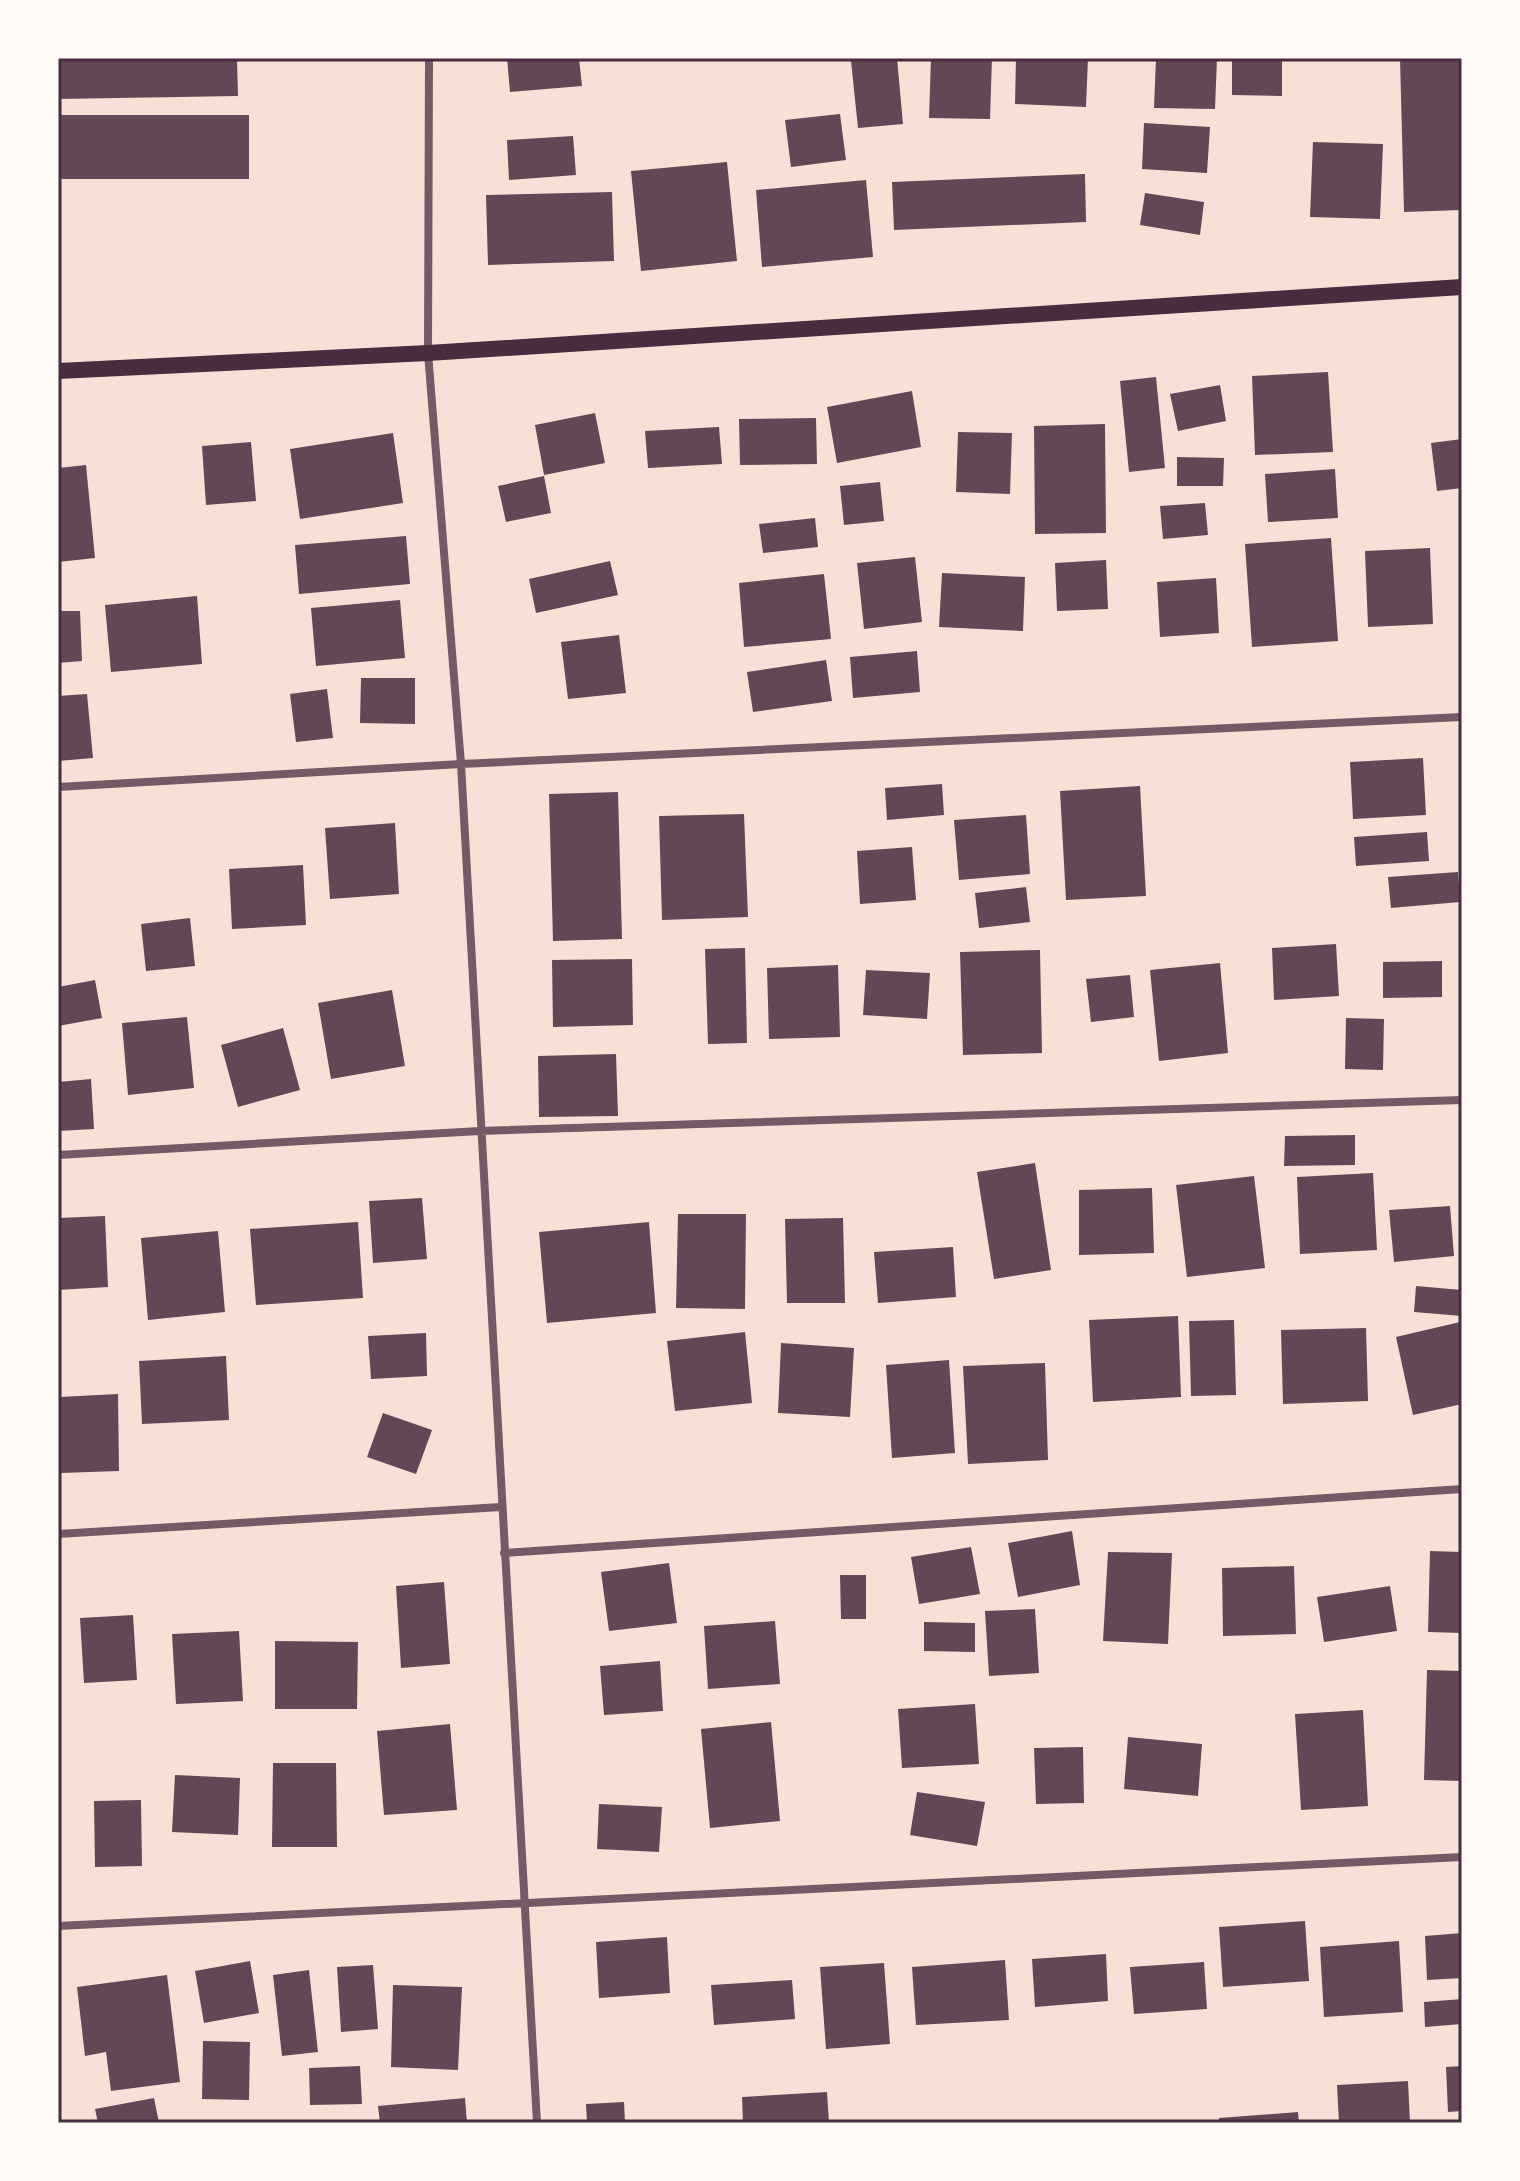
<svg xmlns="http://www.w3.org/2000/svg" width="1520" height="2181" font-family="Arial,sans-serif">
	<style>
		.building { fill: #644757 }
		.lines { fill: none; stroke-linecap: round; stroke-linejoin: round }
		.minor { stroke: #755966; stroke-width: 8 }
		.secondary { stroke: #4a2c40; stroke-width: 16 }
		.neatline { fill: none; stroke: #4a2c40; stroke-width: 3 }
	</style>
	<rect width="100%" height="100%" fill="#f7e1d7"/>
	<path class="building" d="M58,58H237L238,96L58,99Z
		M507,58H579L582,86L510,92Z
		M897,58L903,124L858,128L851,61Z
		M931,58H992L990,119L929,118Z
		M1016,58H1088L1086,107L1015,104Z
		M1156,58H1217L1215,109L1154,108Z
		M1232,58H1282V96L1232,95Z
		M1400,58H1462V210L1404,212Z
		M840,114L846,160L791,167L785,120Z
		M58,115H249V179H58Z
		M1144,123L1210,127L1207,173L1142,169Z
		M573,136L576,175L509,180L507,140Z
		M1313,142L1383,144L1380,219L1310,217Z
		M727,162L737,261L641,271L631,171Z
		M1085,174L1086,222L894,230L892,182Z
		M866,180L873,257L762,267L756,190Z
		M612,192L614,261L488,265L486,195Z
		M1145,193L1204,202L1200,235L1140,225Z
		M1328,372L1333,452L1255,455L1252,376Z
		M1156,377L1165,468L1129,472L1120,381Z
		M1220,385L1226,421L1178,431L1170,394Z
		M912,391L921,447L837,463L827,407Z
		M595,413L605,463L544,475L535,425Z
		M816,418L817,464L740,465L739,419Z
		M1105,424L1106,533L1035,534L1034,426Z
		M719,427L722,464L648,468L645,431Z
		M958,432L1012,433L1010,494L956,492Z
		M393,433L403,503L300,519L290,449Z
		M1462,439V488L1437,491L1431,443Z
		M251,442L256,501L206,505L202,446Z
		M1177,457L1224,458L1223,486H1177Z
		M86,465L95,558L58,562V468Z
		M1335,469L1338,518L1268,522L1265,474Z
		M544,476L551,513L506,522L498,486Z
		M880,482L884,521L844,525L840,486Z
		M1205,503L1208,535L1163,539L1160,506Z
		M815,518L818,547L763,553L759,524Z
		M406,536L410,584L299,594L295,545Z
		M1331,538L1338,641L1252,647L1245,544Z
		M1430,548L1433,624L1368,627L1365,551Z
		M915,557L922,622L864,629L857,563Z
		M1106,560L1108,609L1057,611L1055,563Z
		M610,561L618,595L536,613L529,579Z
		M942,573L1025,577L1023,631L939,627Z
		M824,574L831,639L744,647L739,583Z
		M1216,578L1219,633L1160,637L1157,582Z
		M197,596L202,664L111,672L105,605Z
		M400,600L405,658L316,666L311,608Z
		M58,611H80L82,661L58,663Z
		M619,635L626,693L568,699L561,642Z
		M917,651L920,692L853,698L850,657Z
		M826,660L832,701L753,712L747,672Z
		M361,678H415V724L360,723Z
		M327,689L333,738L296,742L290,694Z
		M87,694L93,758L58,761V696Z
		M1423,758L1426,815L1353,819L1350,762Z
		M942,784L944,815L887,820L885,788Z
		M1140,786L1146,896L1066,900L1060,791Z
		M618,792L622,939L553,941L549,794Z
		M744,814L748,917L662,920L659,816Z
		M1026,815L1030,874L959,880L954,820Z
		M395,823L399,894L330,899L325,828Z
		M1427,832L1429,861L1356,866L1354,837Z
		M912,847L916,900L860,904L857,851Z
		M303,865L306,925L232,929L229,869Z
		M1458,872L1460,902L1391,908L1388,877Z
		M1026,887L1030,922L979,928L975,893Z
		M190,918L195,966L146,971L141,924Z
		M1336,944L1339,996L1274,1000L1272,948Z
		M745,948L747,1043L708,1044L705,949Z
		M1040,950L1042,1053L963,1055L960,952Z
		M632,959L633,1025L553,1027L552,960Z
		M1442,961V997L1383,998V962Z
		M1220,963L1228,1053L1159,1061L1150,970Z
		M838,965L840,1037L769,1039L767,968Z
		M866,970L930,973L927,1019L863,1015Z
		M1130,975L1134,1017L1091,1022L1086,979Z
		M95,980L102,1018L58,1026V987Z
		M392,990L405,1066L331,1079L318,1003Z
		M187,1017L194,1088L128,1095L122,1023Z
		M1346,1018L1384,1019L1383,1070L1345,1069Z
		M283,1028L300,1090L238,1107L221,1045Z
		M616,1054L618,1116L539,1117L538,1056Z
		M91,1079L94,1129L58,1131V1082Z
		M1355,1135V1165L1284,1166L1285,1136Z
		M1035,1163L1051,1270L994,1279L977,1172Z
		M1373,1173L1377,1250L1300,1254L1297,1177Z
		M1254,1176L1265,1268L1187,1277L1176,1185Z
		M1152,1188L1154,1253L1079,1255V1190Z
		M422,1198L427,1259L373,1263L369,1201Z
		M1450,1206L1454,1256L1394,1262L1389,1210Z
		M678,1214H746L745,1309L676,1308Z
		M105,1216L108,1287L58,1290V1218Z
		M843,1218L845,1303H787L785,1219Z
		M358,1222L363,1298L256,1305L250,1229Z
		M649,1222L656,1313L547,1323L539,1232Z
		M218,1231L225,1312L148,1320L141,1238Z
		M953,1247L956,1297L878,1303L874,1252Z
		M1416,1286L1462,1290V1316L1414,1312Z
		M1178,1316L1181,1397L1093,1402L1089,1320Z
		M1234,1320L1236,1395L1191,1396L1189,1321Z
		M1460,1322L1462,1404L1413,1415L1396,1337Z
		M1366,1328L1368,1401L1283,1404L1281,1330Z
		M745,1332L752,1403L675,1411L667,1341Z
		M426,1333L427,1376L371,1379L368,1336Z
		M781,1343L854,1348L850,1417L778,1413Z
		M226,1356L229,1420L142,1424L139,1361Z
		M949,1360L955,1453L892,1458L886,1365Z
		M1045,1363L1048,1460L968,1464L963,1366Z
		M118,1394L119,1471L61,1473L59,1397Z
		M383,1413L432,1430L416,1474L367,1457Z
		M1072,1531L1080,1585L1018,1597L1008,1543Z
		M971,1547L980,1594L919,1604L911,1557Z
		M1430,1551L1462,1552V1633L1428,1632Z
		M1108,1552L1172,1553L1168,1644L1103,1641Z
		M669,1563L677,1623L609,1631L601,1572Z
		M1294,1566L1296,1634L1223,1636L1222,1568Z
		M840,1575H866V1619H841Z
		M444,1582L450,1664L401,1668L396,1586Z
		M1390,1586L1397,1631L1324,1642L1317,1597Z
		M1035,1609L1039,1673L989,1676L985,1611Z
		M133,1615L137,1680L84,1683L80,1618Z
		M775,1621L780,1684L708,1689L704,1626Z
		M924,1622L975,1623V1652L924,1651Z
		M239,1631L243,1701L176,1704L172,1634Z
		M275,1641L358,1642L357,1709H275Z
		M660,1661L663,1711L604,1715L600,1666Z
		M1427,1670L1462,1671V1781L1424,1780Z
		M975,1704L979,1764L902,1768L898,1709Z
		M1363,1710L1368,1806L1301,1810L1295,1714Z
		M771,1722L780,1821L710,1828L701,1729Z
		M450,1724L457,1810L384,1815L377,1731Z
		M1128,1737L1202,1744L1198,1796L1124,1789Z
		M1083,1747L1084,1803L1036,1804L1034,1748Z
		M273,1763H336L337,1847H272Z
		M175,1775L240,1778L238,1835L172,1832Z
		M917,1792L985,1802L977,1846L910,1835Z
		M141,1800L142,1866L95,1867L94,1801Z
		M599,1804L662,1807L659,1852L597,1849Z
		M1305,1921L1309,1981L1223,1987L1219,1927Z
		M1462,1933V1978L1427,1980L1425,1936Z
		M667,1937L670,1993L599,1998L596,1942Z
		M1399,1941L1403,2012L1324,2017L1320,1947Z
		M1106,1954L1108,2001L1035,2007L1032,1959Z
		M1005,1960L1009,2020L916,2025L912,1967Z
		M250,1961L259,2013L204,2023L195,1971Z
		M1204,1962L1207,2009L1134,2014L1130,1967Z
		M884,1963L890,2044L826,2049L820,1967Z
		M373,1965L378,2029L341,2032L337,1967Z
		M309,1970L318,2052L282,2056L273,1975Z
		M167,1975L180,2082L111,2091L106,2052L85,2056L77,1987Z
		M792,1980L795,2019L714,2025L711,1985Z
		M393,1985L462,1987L458,2070L391,2067Z
		M1462,1999V2024L1425,2027L1424,2002Z
		M203,2041L250,2042L249,2100L202,2099Z
		M360,2066L362,2104L310,2105L309,2068Z
		M1462,2066V2111L1448,2112L1446,2067Z
		M1408,2081L1410,2123H1339L1337,2085Z
		M827,2092L829,2123H743L742,2097Z
		M154,2098L159,2123H98L95,2109Z
		M465,2098L467,2123H380L378,2106Z
		M624,2102L625,2123H587L586,2104Z
		M1298,2112L1299,2123H1219V2118Z"/>
	<g class="lines">
		<path class="minor" d="M429,58L428,353L461,764L537,2123
			M58,787L461,764L1462,717
			M58,1155L480,1131L1462,1100
			M58,1534L501,1507
			M504,1553L1462,1489
			M58,1926L1462,1857"/>
		<path class="secondary" d="M58,371L428,353L1462,287"/>
	</g>
	<rect width="1520" height="2181" fill="none" stroke="#fffaf5" stroke-width="120"/>
	<rect x="60" y="60" width="1400" height="2061" class="neatline"/>
</svg>
